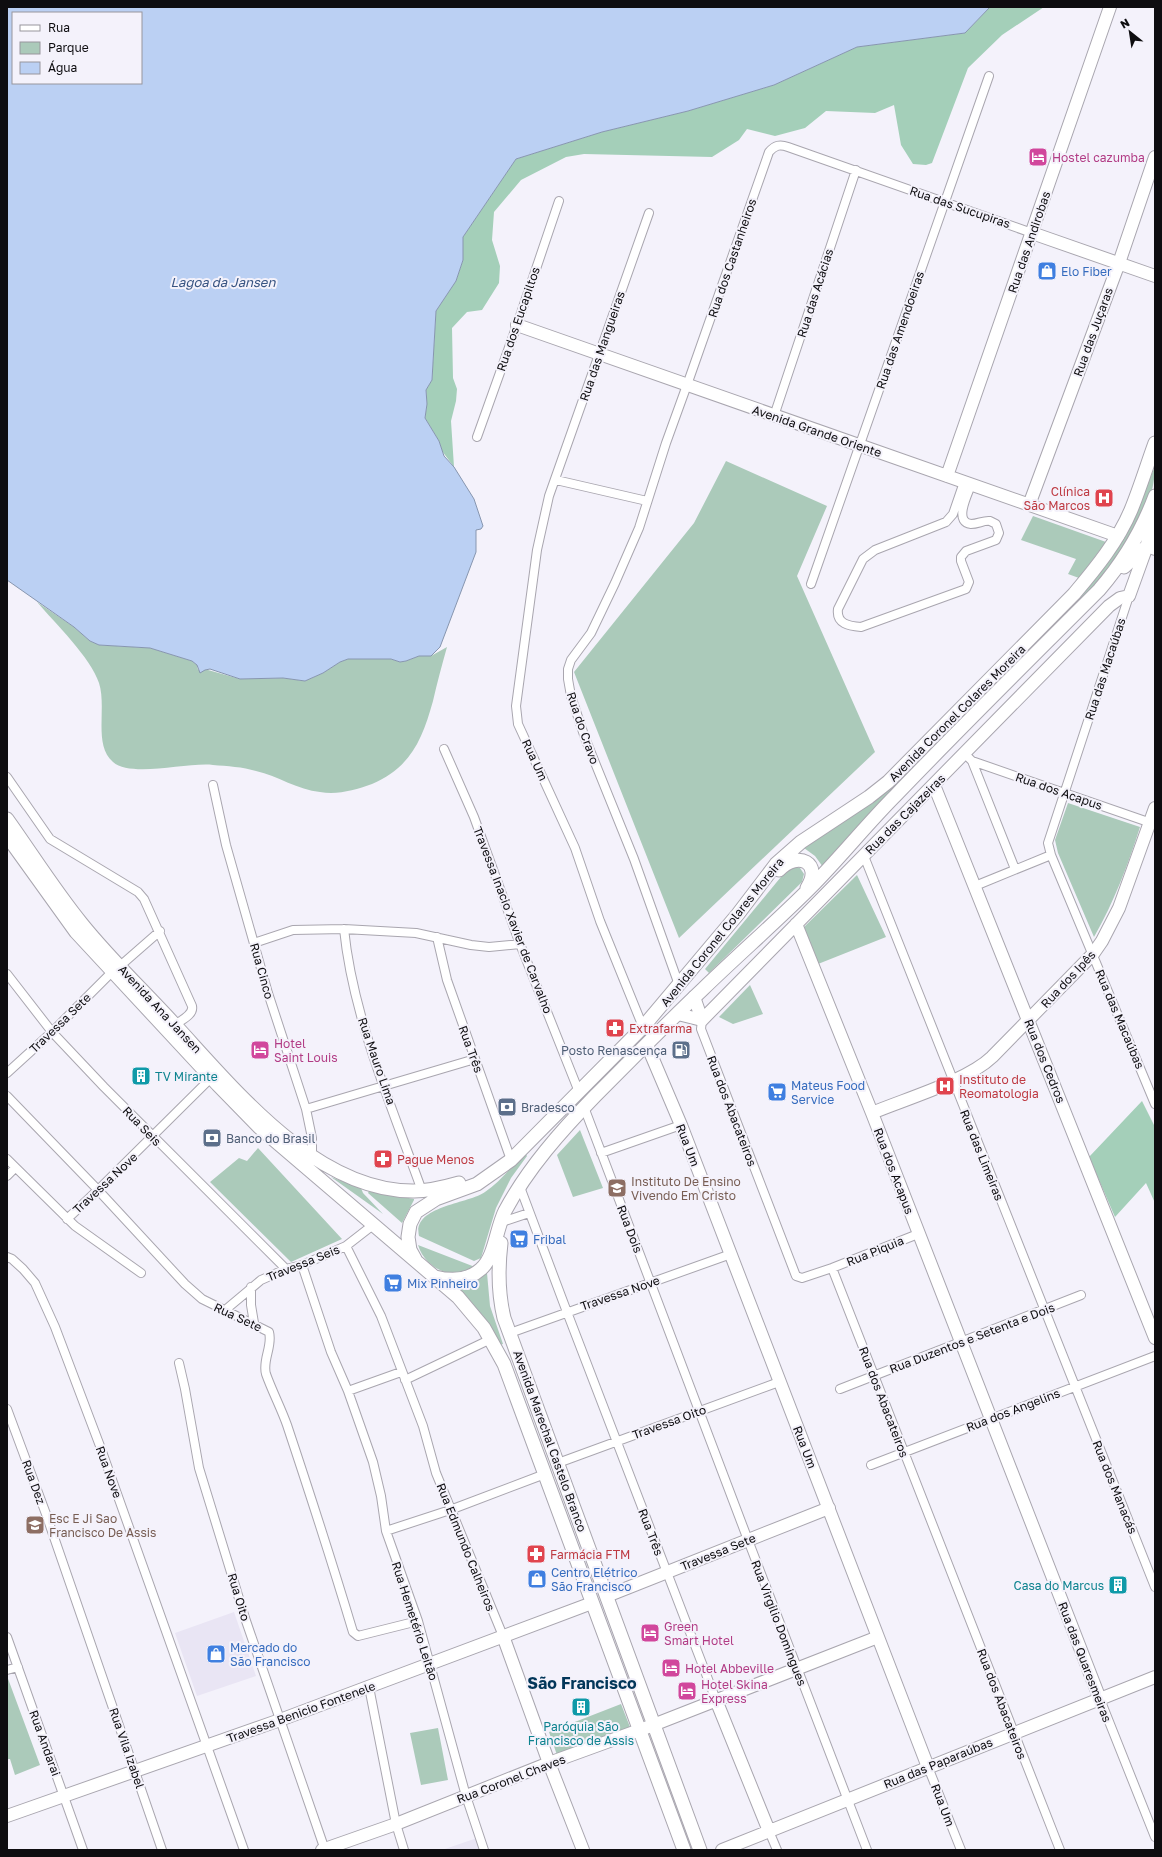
<svg xmlns="http://www.w3.org/2000/svg" width="1162" height="1857" font-family="'Golos Text',sans-serif">
	<style>
		.built { fill: #e9e5f4 }
		.green { fill: #abcaba }
		.forest { fill: #a4cfb9 }
		.water { fill: #bbd0f3; stroke: #8796af; fill-rule: evenodd }
		.lines { fill: none; stroke-linecap: round; stroke-linejoin: round }
		.street-casing { stroke: #a9a6af; stroke-width: 10 }
		.secondary-casing { stroke: #a9a6af; stroke-width: 14 }
		.primary-casing { stroke: #a9a6af; stroke-width: 15 }
		.street { stroke: #fff; stroke-width: 8 }
		.secondary { stroke: #fff; stroke-width: 12 }
		.primary { stroke: #fff; stroke-width: 13 }
		.labels { text-anchor: middle; dominant-baseline: central; stroke-width: 4; stroke-linejoin: round; paint-order: stroke }
		.hotel-label { font-size: 12px; fill: #b23c85; stroke: #f4f2fb; text-anchor: start }
		.street-label { font-size: 12px; fill: #0e0d10; stroke: #f4f2fb }
		.shop-label { font-size: 12px; fill: #366cbe; stroke: #f4f2fb; text-anchor: start }
		.health-label { font-size: 12px; fill: #be3a42; stroke: #f4f2fb; text-anchor: start }
		.service-label { font-size: 12px; fill: #4e5e75; stroke: #f4f2fb; text-anchor: start }
		.culture-label { font-size: 12px; fill: #0d838f; stroke: #f4f2fb; text-anchor: start }
		.education-label { font-size: 12px; fill: #785e54; stroke: #f4f2fb; text-anchor: start }
		.water-label { font-size: 13px; font-style: italic; fill: #385482; stroke: #f4f2fb }
		.district-label { font-size: 16px; font-weight: bold; fill: #023659; stroke: #f4f2fb }
	</style>
	<rect width="100%" height="100%" fill="#f4f2fb"/>
	<path class="built" d="M234,1612L256,1676L197,1696L175,1633Z
		M477,1838L481,1850H442Z"/>
	<path class="green" d="M726,461L827,506L797,576L875,752L679,938L574,672L694,523Z
		M1155,466C1155,508 1126,546 1102,579L823,867L815,856L804,848L882,793L1066,609L1137,511Z
		M1033,516L1106,542L1079,578L1068,574L1076,559L1021,540Z
		M37,602L74,627L90,641L99,645L150,648L192,661L197,665L198,670H208L240,679L283,678L305,681L323,673L340,662L348,659H391L400,662L406,661L419,656H431L447,647C442,665 437,683 433,701C422,740 411,767 372,784C355,790 338,795 320,792C298,790 278,776 256,771C243,767 227,766 213,765C188,762 131,778 113,762C93,745 107,708 99,683C91,658 55,623 37,602Z
		M1068,803L1140,827C1128,865 1114,902 1094,937L1058,853L1055,840Z
		M797,867L800,868L804,874L802,882L709,973L705,969L785,872L789,869Z
		M857,875L886,937L818,964L803,928Z
		M750,985L763,1014L733,1024L719,1017Z
		M580,1130L603,1188L573,1197L557,1155Z
		M258,1148L342,1239L291,1262L210,1182L239,1158L247,1161Z
		M525,1153L527,1156L511,1178L496,1208L481,1258L474,1261L419,1236C412,1206 468,1204 485,1192C500,1182 512,1166 525,1153Z
		M331,1177L361,1188L363,1193L383,1214Z
		M369,1191L414,1199V1200L402,1223L368,1193Z
		M418,1245L475,1267C470,1269 465,1273 460,1273C441,1276 423,1262 418,1245Z
		M487,1273L490,1306L503,1344L500,1345L454,1286L469,1285Z
		M7,1676L40,1765L15,1775L10,1759H7Z
		M621,1704L630,1727L557,1755L549,1732Z
		M438,1728L448,1780L421,1785L410,1733Z"/>
	<path class="forest" d="M990,7H1044L1002,35L968,68L932,163L926,165L913,164L901,145L894,105L875,113L826,111L805,128L775,136L747,129L739,140L712,157L584,154L566,157L521,180L494,212L492,240L500,266L499,283L482,310L467,312L452,328L453,378L457,389L456,401L451,421L454,467L442,451L439,441L425,418L427,404L426,390L432,380L436,311L456,281L463,260V237L516,159L602,132L688,111L774,85L857,47L965,33Z
		M1142,1101L1155,1127V1203L1146,1183L1115,1217L1089,1157Z"/>
	<path class="water" d="M7,7H990L965,33L857,47L774,85L688,111L602,132L516,159L463,237V260L456,281L436,311L432,380L426,390L427,404L425,418L439,441L444,456L454,467L474,499L483,526L481,529L476,530V552L440,647L431,656H419L406,661L400,662L391,659H348L340,662L323,673L305,681L283,678L240,679L210,669L205,670L200,673L197,665L192,661L150,648L99,645L90,641L74,627L7,580ZM13,13H141V83H13Z"/>
	<g class="lines">
		<defs>
			<path id="street" d="M774,416L856,170
				M477,437L517,325L559,201
				M556,480L647,501
				M964,482L953,514L946,522L875,550L863,559L838,609C836,624 849,626 861,627L966,589L969,582L961,561V557L966,551L996,540L999,533L996,524L990,521C984,520 978,524 971,524C953,522 968,494 971,485
				M811,584L989,76
				M1129,596L1048,843L1051,855L1155,1104
				M444,749L474,817L520,944L579,1092
				M965,754L972,761L1154,824
				M972,761L1015,869
				M7,777L50,839L138,892L144,899L192,1006C194,1015 181,1020 175,1025
				M213,785L226,845L268,993L306,1109L312,1138V1156
				M864,856L1155,1587
				M975,886L1051,855
				M344,929C353,1018 392,1107 422,1191
				M437,937L447,980L511,1160
				M254,943L293,930L344,929L416,933L471,945L489,947L520,944
				M120,966L160,931
				M7,974L52,1032L104,1087L286,1269
				M679,985L634,859L585,738L571,696L568,679V669L571,660L591,633L615,583L639,528L666,443L687,385L769,152C775,145 780,144 788,147L1032,233
				M702,1020L701,1029L796,1276L802,1278L832,1268L918,1234
				M643,1027L600,921L575,848L518,724L516,706L537,550L549,496L649,213
				M7,1073L52,1032L112,972
				M7,1096L98,1190L185,1284L202,1299L269,1332C273,1346 262,1360 266,1374C272,1391 281,1408 287,1425C310,1494 332,1562 353,1632L358,1636L418,1621
				M584,1107L748,1540L867,1850
				M306,1109L475,1059
				M601,1153L681,1125
				M7,1159L75,1226L141,1273
				M7,1176L15,1168
				M520,1187L567,1312L716,1700
				M67,1219L98,1190L211,1078
				M505,1221L529,1213
				M346,1246L381,1316L423,1426L436,1473L503,1636
				M7,1257L12,1259L23,1269L35,1283L55,1327L100,1446L244,1850
				M302,1265L331,1352L348,1391L373,1462L381,1496L386,1531L418,1621L466,1796L484,1850
				M832,1268L1060,1850
				M251,1287V1305L254,1323
				M224,1311L261,1280L286,1269L302,1265L346,1246L373,1225
				M510,1333L731,1254
				M179,1363L185,1389L199,1468L245,1618L325,1850
				M405,1380L491,1339
				M840,1389L1081,1295
				M348,1391L401,1372
				M7,1409L46,1514L162,1850
				M558,1463L779,1382
				M871,1465L1155,1356
				M386,1531L450,1510L545,1474
				M7,1637L83,1850
				M7,1670L18,1667
				M369,1687L396,1824L404,1850
				M1100,1699L1155,1837
				M928,1767L961,1850
				M769,1831L777,1850"/>
			<path id="secondary" d="M1032,233L1155,276
				M517,325L1118,536
				M947,476L1110,7
				M1029,505L1119,263L1155,157
				M934,785L1155,1338
				M796,924L872,1113L1100,1699
				M694,997L702,1020
				M678,1014L702,1020
				M702,1020L1109,606L1120,598L1129,596L1147,546L1155,549
				M647,1045L681,1125L928,1767
				M872,1113C905,1099 967,1081 992,1057L1093,954L1102,941L1119,908L1155,808
				M607,1596L829,1508
				M503,1636L549,1763L583,1850
				M716,1700L769,1831
				M7,1816L280,1720L592,1603
				M322,1850L396,1824L549,1763L648,1727L878,1637
				M722,1850L1155,1677"/>
			<path id="primary" d="M1124,567L1147,546L1155,516
				M7,819C32,854 55,891 82,924C111,960 145,992 176,1026C236,1091 317,1192 414,1191C429,1191 445,1187 459,1183
				M7,836L76,932L218,1085L259,1127L458,1297L484,1328L504,1364L684,1850
				M779,870C798,850 823,863 807,888
				M501,1243C498,1268 498,1293 504,1318L700,1850
				M415,1259L410,1250L408,1237L410,1224L416,1212L436,1199L477,1184L511,1160L643,1027L738,914L776,864L801,842L869,797L888,782L1074,594C1096,568 1118,541 1131,510C1140,488 1147,465 1155,443
				M435,1277C451,1281 468,1281 481,1269C495,1257 496,1229 505,1211C528,1168 561,1131 595,1096C631,1060 666,1024 703,989C738,955 775,923 810,888C840,858 866,825 896,795C963,725 1031,658 1099,590C1124,561 1142,531 1155,496"/>
		</defs>
		<use href="#street" class="street-casing"/>
		<use href="#secondary" class="secondary-casing"/>
		<use href="#primary" class="primary-casing"/>
		<use href="#street" class="street"/>
		<use href="#secondary" class="secondary"/>
		<use href="#primary" class="primary"/>
	</g>
	<defs>
		<symbol id="hotel-square" viewBox="-11 -11 22 22"><rect x="-9" y="-9" width="18" height="18" rx="4" fill="#d1479c" stroke="#f4f2fb"/><path d="M-6-4.5h1.5V1H6V5H4.5V3h-9V5H-6ZM-4 0a1.8 1.8 0 1 1 3.6 0ZM.5 0V-2.5h3Q6-2.5 6 0Z" fill="#fff"/></symbol>
		<symbol id="shop-square" viewBox="-11 -11 22 22"><rect x="-9" y="-9" width="18" height="18" rx="4" fill="#3f7fe0" stroke="#f4f2fb"/><path d="M-5-2.5h2.3a2.7 3.5 0 0 1 5.4 0H5L5.5 6h-11ZM-1.5-2.5h3a1.5 2.3 0 0 0-3 0Z" fill="#fff"/></symbol>
		<symbol id="hospital-square" viewBox="-11 -11 22 22"><rect x="-9" y="-9" width="18" height="18" rx="4" fill="#e0444e" stroke="#f4f2fb"/><path d="M-5-5h3v3.5h4V-5h3V5h-3V1.5h-4V5h-3Z" fill="#fff"/></symbol>
		<symbol id="pharmacy-square" viewBox="-11 -11 22 22"><rect x="-9" y="-9" width="18" height="18" rx="4" fill="#e0444e" stroke="#f4f2fb"/><path d="M-2-6h4v4h4v4h-4v4h-4v-4h-4v-4h4Z" fill="#fff"/></symbol>
		<symbol id="fuel-square" viewBox="-11 -11 22 22"><rect x="-9" y="-9" width="18" height="18" rx="4" fill="#5c6f8a" stroke="#f4f2fb"/><path d="M-5.5-6h7V0h2V4h1.3V-2.5L3-4.5l.8-.8L6-3V5H2.5V1h-1V6h-7ZM-4.2-4.7v3.2H.2V-4.7Z" fill="#fff"/></symbol>
		<symbol id="building-square" viewBox="-11 -11 22 22"><rect x="-9" y="-9" width="18" height="18" rx="4" fill="#0f9aa8" stroke="#f4f2fb"/><path d="M-4-6H4V6H1V3H-1V6H-4ZM-2.5-4.3h1.7v1.8h-1.7ZM.8-4.3h1.7v1.8H.8ZM-2.5-1h1.7V.8h-1.7ZM.8-1h1.7V.8H.8Z" fill="#fff"/></symbol>
		<symbol id="supermarket-square" viewBox="-11 -11 22 22"><rect x="-9" y="-9" width="18" height="18" rx="4" fill="#3f7fe0" stroke="#f4f2fb"/><path d="M-6-5.5h2.5l.6 2H6L4.5 2H-2.5L-4.4-4H-6ZM-1.5 3.2a1.3 1.3 0 1 0 .1 0ZM3 3.2a1.3 1.3 0 1 0 .1 0Z" fill="#fff"/></symbol>
		<symbol id="bank-square" viewBox="-11 -11 22 22"><rect x="-9" y="-9" width="18" height="18" rx="4" fill="#5c6f8a" stroke="#f4f2fb"/><path d="M-6-4H6V4H-6ZM0-2.3a2.3 2.3 0 1 0 0 4.6a2.3 2.3 0 1 0 0-4.6Z" fill="#fff"/></symbol>
		<symbol id="school-square" viewBox="-11 -11 22 22"><rect x="-9" y="-9" width="18" height="18" rx="4" fill="#8d6e63" stroke="#f4f2fb"/><path d="M0-5L7-2L0 1L-7-2ZM-4 1L0 2.5L4 1V4Q0 6-4 4Z" fill="#fff"/></symbol>
	</defs>
	<g fill-rule="evenodd">
		<use href="#hotel-square" x="1027" y="146" width="22" height="22"/>
		<use href="#shop-square" x="1036" y="260" width="22" height="22"/>
		<use href="#hospital-square" x="1093" y="487" width="22" height="22"/>
		<use href="#pharmacy-square" x="604" y="1017" width="22" height="22"/>
		<use href="#hotel-square" x="249" y="1039" width="22" height="22"/>
		<use href="#fuel-square" x="670" y="1039" width="22" height="22"/>
		<use href="#building-square" x="130" y="1065" width="22" height="22"/>
		<use href="#hospital-square" x="934" y="1075" width="22" height="22"/>
		<use href="#supermarket-square" x="766" y="1081" width="22" height="22"/>
		<use href="#bank-square" x="496" y="1096" width="22" height="22"/>
		<use href="#bank-square" x="201" y="1127" width="22" height="22"/>
		<use href="#pharmacy-square" x="372" y="1148" width="22" height="22"/>
		<use href="#school-square" x="606" y="1177" width="22" height="22"/>
		<use href="#supermarket-square" x="508" y="1228" width="22" height="22"/>
		<use href="#supermarket-square" x="382" y="1272" width="22" height="22"/>
		<use href="#school-square" x="24" y="1514" width="22" height="22"/>
		<use href="#pharmacy-square" x="525" y="1543" width="22" height="22"/>
		<use href="#shop-square" x="526" y="1568" width="22" height="22"/>
		<use href="#building-square" x="1107" y="1574" width="22" height="22"/>
		<use href="#hotel-square" x="639" y="1622" width="22" height="22"/>
		<use href="#shop-square" x="205" y="1643" width="22" height="22"/>
		<use href="#hotel-square" x="660" y="1657" width="22" height="22"/>
		<use href="#hotel-square" x="676" y="1680" width="22" height="22"/>
		<use href="#building-square" x="570" y="1696" width="22" height="22"/>
	</g>
	<g class="labels">
		<g class="hotel-label">
			<text x="1052" y="157">Hostel cazumba</text>
			<text x="274" y="1043">Hotel<tspan x="274" dy="14">Saint Louis</tspan></text>
			<text x="664" y="1626">Green<tspan x="664" dy="14">Smart Hotel</tspan></text>
			<text x="685" y="1668">Hotel Abbeville</text>
			<text x="701" y="1684">Hotel Skina<tspan x="701" dy="14">Express</tspan></text>
		</g>
		<g class="street-label">
			<text transform="translate(960 207) rotate(19)">Rua das Sucupiras</text>
			<text transform="translate(1029 242) rotate(-71)">Rua das Andirobas</text>
			<text transform="translate(732 258) rotate(-71)">Rua dos Castanheiros</text>
			<text transform="translate(815 293) rotate(-72)">Rua das Acácias</text>
			<text transform="translate(518 319) rotate(-71)">Rua dos Eucapiltos</text>
			<text transform="translate(900 330) rotate(-71)">Rua das Amendoeiras</text>
			<text transform="translate(1093 332) rotate(-70)">Rua das Juçaras</text>
			<text transform="translate(602 346) rotate(-71)">Rua das Mangueiras</text>
			<text transform="translate(817 431) rotate(19)">Avenida Grande Oriente</text>
			<text transform="translate(1105 669) rotate(-72)">Rua das Macaúbas</text>
			<text transform="translate(957 713) rotate(-45)">Avenida Coronel Colares Moreira</text>
			<text transform="translate(583 728) rotate(71)">Rua do Cravo</text>
			<text transform="translate(535 760) rotate(65)">Rua Um</text>
			<text transform="translate(1059 791) rotate(19)">Rua dos Acapus</text>
			<text transform="translate(905 814) rotate(-45)">Rua das Cajazeiras</text>
			<text transform="translate(513 920) rotate(69)">Travessa Inacio Xavier de Carvalho</text>
			<text transform="translate(722 932) rotate(-51)">Avenida Coronel Colares Moreira</text>
			<text transform="translate(262 971) rotate(74)">Rua Cinco</text>
			<text transform="translate(1068 979) rotate(-47)">Rua dos Ipês</text>
			<text transform="translate(160 1009) rotate(47)">Avenida Ana Jansen</text>
			<text transform="translate(1120 1019) rotate(67)">Rua das Macaúbas</text>
			<text transform="translate(60 1023) rotate(-44)">Travessa Sete</text>
			<text transform="translate(471 1049) rotate(70)">Rua Três</text>
			<text transform="translate(377 1061) rotate(71)">Rua Mauro Lima</text>
			<text transform="translate(1045 1061) rotate(68)">Rua dos Cedros</text>
			<text transform="translate(732 1111) rotate(69)">Rua dos Abacateiros</text>
			<text transform="translate(142 1126) rotate(46)">Rua Seis</text>
			<text transform="translate(688 1145) rotate(69)">Rua Um</text>
			<text transform="translate(982 1155) rotate(68)">Rua das Limeiras</text>
			<text transform="translate(894 1171) rotate(69)">Rua dos Acapus</text>
			<text transform="translate(105 1183) rotate(-43)">Travessa Nove</text>
			<text transform="translate(630 1229) rotate(69)">Rua Dois</text>
			<text transform="translate(875 1251) rotate(-22)">Rua Piquia</text>
			<text transform="translate(303 1263) rotate(-22)">Travessa Seis</text>
			<text transform="translate(620 1293) rotate(-19)">Travessa Nove</text>
			<text transform="translate(238 1317) rotate(25)">Rua Sete</text>
			<text transform="translate(972 1338) rotate(-21)">Rua Duzentos e Setenta e Dois</text>
			<text transform="translate(884 1402) rotate(69)">Rua dos Abacateiros</text>
			<text transform="translate(1013 1410) rotate(-21)">Rua dos Angelins</text>
			<text transform="translate(669 1422) rotate(-20)">Travessa Oito</text>
			<text transform="translate(550 1441) rotate(70)">Avenida Marechal Castelo Branco</text>
			<text transform="translate(805 1447) rotate(69)">Rua Um</text>
			<text transform="translate(109 1472) rotate(70)">Rua Nove</text>
			<text transform="translate(34 1482) rotate(70)">Rua Dez</text>
			<text transform="translate(1115 1487) rotate(68)">Rua dos Manacás</text>
			<text transform="translate(651 1532) rotate(69)">Rua Três</text>
			<text transform="translate(466 1547) rotate(68)">Rua Edmundo Calheiros</text>
			<text transform="translate(718 1552) rotate(-22)">Travessa Sete</text>
			<text transform="translate(239 1597) rotate(73)">Rua Oito</text>
			<text transform="translate(415 1621) rotate(72)">Rua Hemetério Leitão</text>
			<text transform="translate(779 1623) rotate(69)">Rua Virgilio Domingues</text>
			<text transform="translate(1085 1662) rotate(69)">Rua das Quaresmeiras</text>
			<text transform="translate(1002 1704) rotate(69)">Rua dos Abacateiros</text>
			<text transform="translate(301 1712) rotate(-20)">Travessa Benicio Fontenele</text>
			<text transform="translate(45 1743) rotate(70)">Rua Andarai</text>
			<text transform="translate(127 1748) rotate(71)">Rua Vila Izabel</text>
			<text transform="translate(938 1763) rotate(-22)">Rua das Paparaúbas</text>
			<text transform="translate(511 1779) rotate(-21)">Rua Coronel Chaves</text>
			<text transform="translate(943 1805) rotate(69)">Rua Um</text>
		</g>
		<g class="shop-label">
			<text x="1061" y="271">Elo Fiber</text>
			<text x="791" y="1085">Mateus Food<tspan x="791" dy="14">Service</tspan></text>
			<text x="533" y="1239">Fribal</text>
			<text x="407" y="1283">Mix Pinheiro</text>
			<text x="551" y="1572">Centro Elétrico<tspan x="551" dy="14">São Francisco</tspan></text>
			<text x="230" y="1647">Mercado do<tspan x="230" dy="14">São Francisco</tspan></text>
		</g>
		<g class="health-label">
			<text x="1090" y="491" text-anchor="end">Clínica<tspan x="1090" dy="14">São Marcos</tspan></text>
			<text x="629" y="1028">Extrafarma</text>
			<text x="959" y="1079">Instituto de<tspan x="959" dy="14">Reomatologia</tspan></text>
			<text x="397" y="1159">Pague Menos</text>
			<text x="550" y="1554">Farmácia FTM</text>
		</g>
		<g class="service-label">
			<text x="667" y="1050" text-anchor="end">Posto Renascença</text>
			<text x="521" y="1107">Bradesco</text>
			<text x="226" y="1138">Banco do Brasil</text>
		</g>
		<g class="culture-label">
			<text x="155" y="1076">TV Mirante</text>
			<text x="1104" y="1585" text-anchor="end">Casa do Marcus</text>
			<text x="581" y="1726" text-anchor="middle">Paróquia São<tspan x="581" dy="14">Francisco de Assis</tspan></text>
		</g>
		<g class="education-label">
			<text x="631" y="1181">Instituto De Ensino<tspan x="631" dy="14">Vivendo Em Cristo</tspan></text>
			<text x="49" y="1518">Esc E Ji Sao<tspan x="49" dy="14">Francisco De Assis</tspan></text>
		</g>
		<g class="water-label">
			<text x="223" y="282">Lagoa da Jansen</text>
		</g>
		<g class="district-label">
			<text x="582" y="1683">São Francisco</text>
		</g>
	</g>
	<rect width="1162" height="1857" fill="none" stroke="#0e0d10" stroke-width="16"/>
	<rect x="12" y="12" width="130" height="72" fill="#f4f2fb" stroke="#98969d"/>
	<rect x="20" y="25" width="20" height="6" fill="#ffffff" stroke="#98969d"/>
	<text x="48" y="32" font-size="12" fill="#0e0d10">Rua</text>
	<rect x="20" y="42" width="20" height="12" fill="#abcaba" stroke="#98969d"/>
	<text x="48" y="52" font-size="12" fill="#0e0d10">Parque</text>
	<rect x="20" y="62" width="20" height="12" fill="#bbd0f3" stroke="#98969d"/>
	<text x="48" y="72" font-size="12" fill="#0e0d10">Água</text>
	<g transform="translate(1130 32) rotate(330)" stroke="#f4f2fb" stroke-width="3" paint-order="stroke">
	<path d="M0-3L7 15L0 10L-7 15Z" fill="#0e0d10"/>
	<text y="-6" font-size="11" font-weight="bold" text-anchor="middle" fill="#0e0d10">N</text>
	</g>
</svg>
